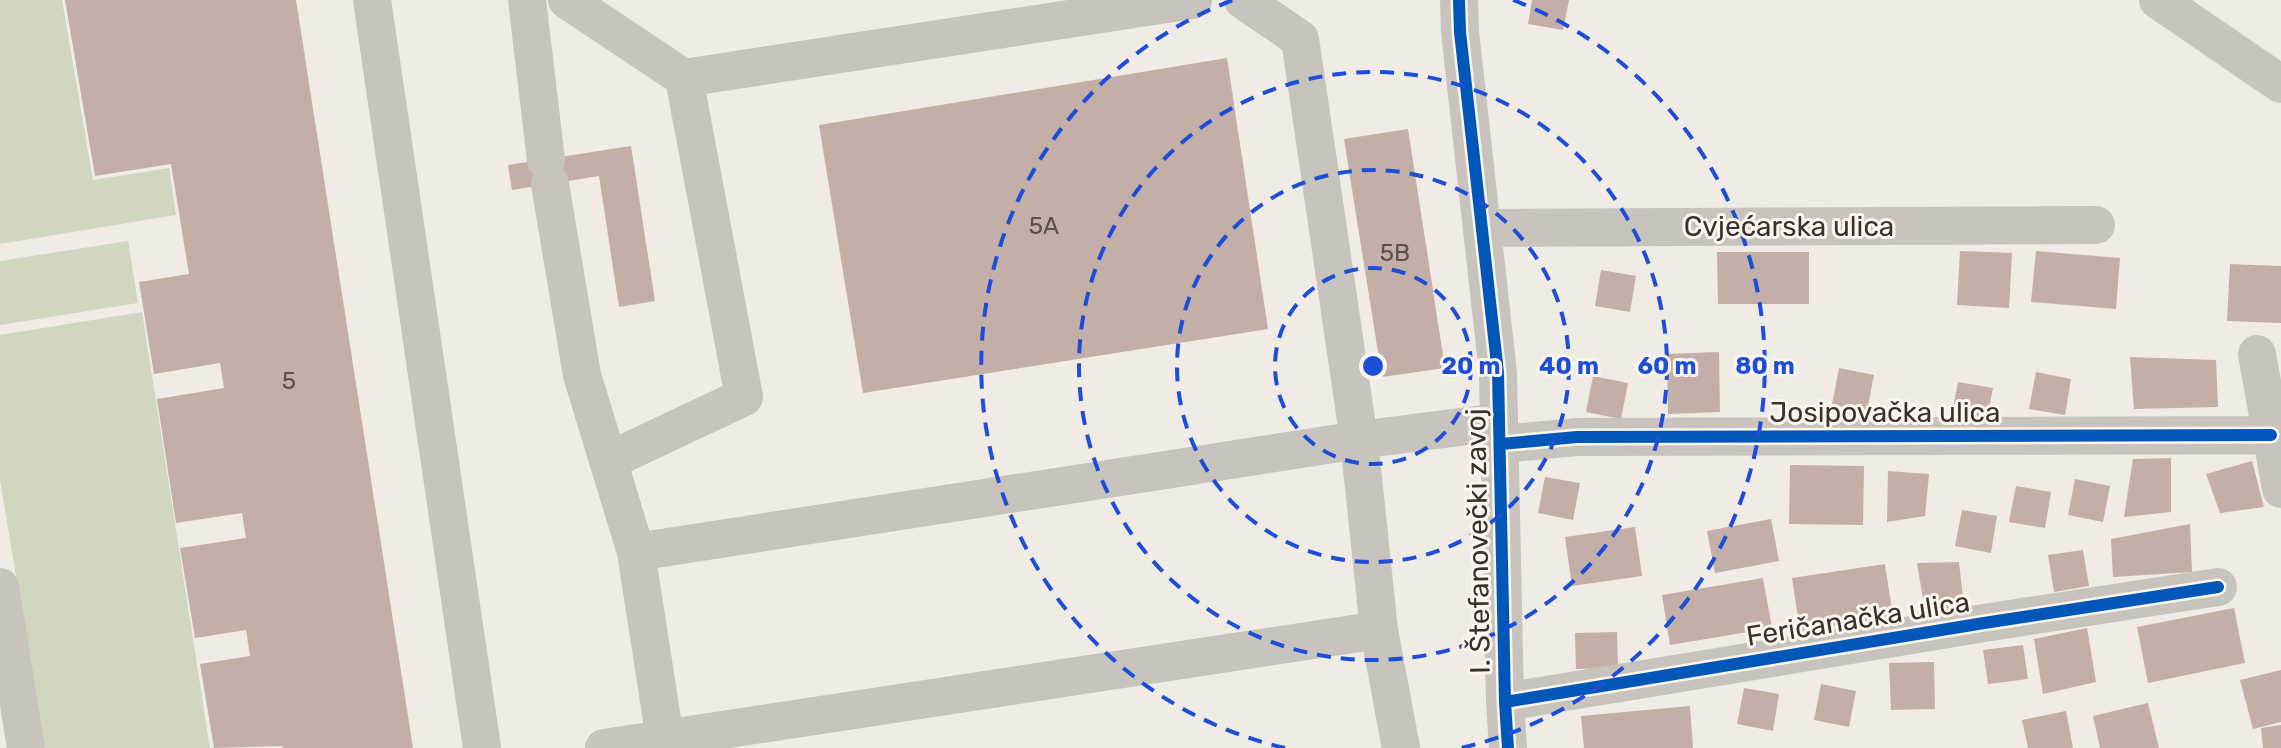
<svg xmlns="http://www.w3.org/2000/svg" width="2281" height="748" font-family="Rubik,sans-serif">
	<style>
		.green { fill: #d1d6bf }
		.building { fill: #c3afa7 }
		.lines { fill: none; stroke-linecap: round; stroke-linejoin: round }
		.minor { stroke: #c9c3be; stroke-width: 38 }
		.cycleway-casing { stroke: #fbf5ee; stroke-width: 17 }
		.cycleway { stroke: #0057b8; stroke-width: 12 }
		.ring { fill: none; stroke: #1d4ed8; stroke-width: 4; stroke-dasharray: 14 10 }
		.labels { text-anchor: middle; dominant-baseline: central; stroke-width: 6; stroke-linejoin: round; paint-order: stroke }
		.number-label { font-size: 24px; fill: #5d504a }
		.street-label { font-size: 28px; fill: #3b302b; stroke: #fbf5ee }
		.centre { fill: #1d4ed8; stroke: #fbf5ee; stroke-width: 4 }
		.ring-label { font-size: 24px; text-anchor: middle; font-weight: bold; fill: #1d4ed8; stroke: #fbf5ee; stroke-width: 6; stroke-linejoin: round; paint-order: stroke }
	</style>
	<rect width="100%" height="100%" fill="#f0ebe5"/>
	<path class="green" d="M0,0H62L93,180L169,168L176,215L0,244Z
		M128,241L138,303L0,325V261Z
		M142,312L210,748H45L0,481V335Z"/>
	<path class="building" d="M65,0H296L413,748H283L282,746L214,748L200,664L250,656L246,630L195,638L180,548L246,538L242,513L176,523L157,399L224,388L220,363L154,374L139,282L189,274L171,164L95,176Z
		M1532,0H1569L1563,30L1528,24Z
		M1227,58L1268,329L863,393L819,125Z
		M1408,129L1445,368L1382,377L1344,139Z
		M631,146L655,301L619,307L599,176L512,190L508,165Z
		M1960,251L2012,253L2009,308L1957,305Z
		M2036,251L2120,258L2116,309L2031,302Z
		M1717,252H1809V304H1718Z
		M2230,264L2281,266V323L2227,321Z
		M1601,270L1636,276L1630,312L1595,306Z
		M1719,352L1720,412L1668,414L1667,354Z
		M2130,357L2216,360L2218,407L2134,409Z
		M1839,368L1874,375L1867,411L1832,405Z
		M2036,372L2071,379L2065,415L2029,409Z
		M1593,376L1628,383L1621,419L1586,412Z
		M1958,382L1993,388L1986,424L1951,418Z
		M2171,458V512L2124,517L2133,459Z
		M2252,461L2264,507L2220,513L2206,474Z
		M1790,465L1864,466L1863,525L1789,524Z
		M1888,471L1929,474L1925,516L1887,522Z
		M1545,477L1580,483L1573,520L1538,513Z
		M2075,479L2110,486L2103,522L2068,515Z
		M2016,486L2051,492L2045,528L2009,522Z
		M1962,510L1997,516L1991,553L1955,546Z
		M1771,519L1779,561L1715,573L1707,531Z
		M2190,524L2192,572L2113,577L2111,539Z
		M1635,527L1642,576L1572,586L1565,537Z
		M2083,550L2089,586L2054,592L2048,555Z
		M1959,562L1964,607L1925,611L1917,563Z
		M1885,564L1893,617L1800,631L1792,578Z
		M1763,578L1772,628L1670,645L1662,595Z
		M2234,608L2245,663L2148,683L2137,627Z
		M2087,628L2096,682L2043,694L2034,639Z
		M1617,632L1618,668L1576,669L1575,633Z
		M2023,645L2028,679L1988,684L1983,650Z
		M1934,662L1935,709L1891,710L1889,663Z
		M2281,670V722L2253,729L2240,680Z
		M1821,684L1856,691L1849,727L1814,720Z
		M1744,688L1779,694L1773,731L1737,724Z
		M2148,703L2159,748H2100L2093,716Z
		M1690,706L1693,748H1584L1581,716Z
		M2066,711L2073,748H2028L2022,720Z
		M2281,725V748H2263L2261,728Z"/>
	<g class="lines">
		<path class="minor" d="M372,0L482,748
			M527,0L546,160
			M567,0L684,78L1193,0
			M1459,0L1460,32L1498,373L1505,702L1508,748
			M2158,0L2281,84
			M550,184L582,375L636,552
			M1482,228L2096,225
			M2257,354L2281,489
			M1501,444L1577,437L2271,435
			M608,461L744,397L684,78
			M0,587L26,748
			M1379,630L1401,748
			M1505,702L1984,623L2218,587
			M665,739L636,552L1359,440L1300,39L1243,0
			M604,748L1379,630L1359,440L1499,422"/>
		<defs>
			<path id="cycleway" d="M1459,0L1460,32L1498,373L1505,702L1508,748
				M1501,444L1577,437L2271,435
				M1505,702L1984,623L2218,587"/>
		</defs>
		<use href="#cycleway" class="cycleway-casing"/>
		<use href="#cycleway" class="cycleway"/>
	</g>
	<g class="ring">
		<circle cx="1373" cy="366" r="98"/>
		<circle cx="1373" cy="366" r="196"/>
		<circle cx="1373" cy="366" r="294"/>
		<path d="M1285 748A392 392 0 0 1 1233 0M1513 0A392 392 0 0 1 1461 748"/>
	</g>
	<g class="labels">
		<g class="number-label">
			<text x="1044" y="226">5A</text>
			<text x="1395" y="253">5B</text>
			<text x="289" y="381">5</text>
		</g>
		<g class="street-label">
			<text x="1789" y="226">Cvjećarska ulica</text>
			<text x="1885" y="412">Josipovačka ulica</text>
			<text transform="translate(1478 541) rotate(-91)">I. Štefanovečki zavoj</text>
			<text transform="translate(1858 619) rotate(-9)">Feričanačka ulica</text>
		</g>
	</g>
	<circle cx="1373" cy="366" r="12" class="centre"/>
	<g class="ring-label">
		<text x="1471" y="374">20 m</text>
		<text x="1569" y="374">40 m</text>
		<text x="1667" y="374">60 m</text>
		<text x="1765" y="374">80 m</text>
	</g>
</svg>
